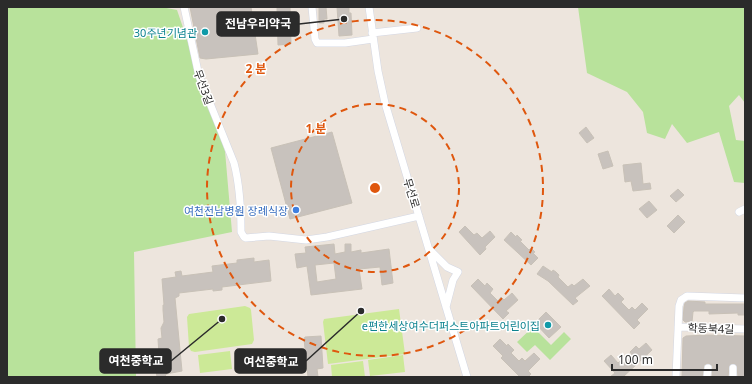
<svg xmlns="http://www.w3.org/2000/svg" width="752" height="384" font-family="'Noto Sans','Noto Sans KR',sans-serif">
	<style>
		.green { fill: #b8e29b }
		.pitch { fill: #cce997 }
		.building { fill: #c8c2bd; stroke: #c8c1b7; fill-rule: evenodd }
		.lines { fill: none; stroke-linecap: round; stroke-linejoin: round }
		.minor-casing { stroke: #d3d7e3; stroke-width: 8 }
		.minor { stroke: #fff; stroke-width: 7 }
		.ring { fill: none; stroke: #df570e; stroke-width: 2; stroke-dasharray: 7 5 }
		.culture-dot { fill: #0f9aa8; stroke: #fff; stroke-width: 1.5 }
		.shop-dot { fill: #3f7fe0; stroke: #fff; stroke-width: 1.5 }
		.labels { text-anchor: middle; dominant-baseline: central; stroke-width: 3; stroke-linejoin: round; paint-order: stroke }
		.culture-label { font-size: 11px; fill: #0d838f; stroke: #fff; text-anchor: end }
		.street-label { font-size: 11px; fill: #2b2b2b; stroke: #fff }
		.shop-label { font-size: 11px; fill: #366cbe; stroke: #fff; text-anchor: end }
		.centre { fill: #df570e; stroke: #fff; stroke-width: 2 }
		.ring-label { font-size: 12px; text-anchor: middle; font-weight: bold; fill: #df570e; stroke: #fff; stroke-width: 3; stroke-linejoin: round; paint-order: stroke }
		.leader { fill: none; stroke: #2b2b2b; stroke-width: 1.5 }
		.callout-dot { fill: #2b2b2b; stroke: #fff; stroke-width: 1.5 }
		.callout { fill: #2b2b2b; stroke: #2b2b2b; stroke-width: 1.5 }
		.callout-label { font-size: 12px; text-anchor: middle; font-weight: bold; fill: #fff }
	</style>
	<rect width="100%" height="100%" fill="#ede5dd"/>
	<path class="green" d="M7,7H161L177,10L225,151L232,232L134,252L136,377H7Z
		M578,7H745V103L739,95L729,106L736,140L745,141V183L734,182L719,132L687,143L672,124L665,139L647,133L643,112L627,92L587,73Z
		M533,327L551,345L564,332L571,339L550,360L535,345L527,352L517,342Z"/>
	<path class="pitch" d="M245,306L250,308L251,310L254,340L252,344L195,352L191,351L189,347L187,317L189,314Z
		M399,309L405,354L328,364L323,322L324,319Z
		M230,351L232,369L200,373L198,355Z
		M403,355L405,372L370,376L368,360Z
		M363,361L365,377H332L331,365Z"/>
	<path class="building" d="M190,7H251L258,54L206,59L200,58Z
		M277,7H290L291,44L278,45Z
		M319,7H326L327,19H324V23H319Z
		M337,7H349V13H351L352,35L339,36Z
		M586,127L594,138L587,143L579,133Z
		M332,132L352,203L290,219L271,148Z
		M608,151L613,166L603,169L598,154Z
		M641,163L643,184L650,183L651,189L633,191L631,181L625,182L623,165Z
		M678,189L684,195L676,202L670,196Z
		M649,201L657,210L647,218L639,209Z
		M678,215L685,222L674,233L667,226Z
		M465,226L474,235L477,233L482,238L490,231L495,237L485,247L486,249L480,255L459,232Z
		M511,232L516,237L517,235L522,240L520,241L529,250L531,248L535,252L533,253L538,258L531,265L504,240Z
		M334,244L335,254L345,252V244H351V252L361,250V253L389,249L393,283L382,285L380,267L359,269L362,289L311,295L307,266L297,268L295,254L306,253L305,247ZM334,263L336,279L317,282L315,265Z
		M254,258V262L269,260L271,281L222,287V290L213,291V289L179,293V296L175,298L182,371L166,374L165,377H157L156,370H160L158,339L162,338L161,328L164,322L163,310V305H164L162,279L176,277L175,272L181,271L182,276L213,272L212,266L237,263V260Z
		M543,266L552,272L553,270L556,272L559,275L558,277L568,287L572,284L574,286L583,279L590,286L575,298L578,301L573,305L548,281L537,274Z
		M478,279L485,286L487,283L493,289L490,293L498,301L501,297L504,300L512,293L518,300L506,311L509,313L503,319L471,286Z
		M609,289L615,296L618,293L624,299L621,302L629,310L632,307L635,310L642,303L648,309L637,320L640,323L634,329L602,296Z
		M688,301L705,302V304H745V315H738V313L709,314V311H694L693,312L692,322H685L683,320L684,307L685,303Z
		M546,312L561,327L549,338L535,323Z
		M708,335L745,336V377H738L737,366L733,363L729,366L728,377H712L713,366L708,363L704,365L702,377H682L683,338L686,336Z
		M321,336L323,368L317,369L318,377H308L304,339L305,337Z
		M500,339L507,346L508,344L514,350L511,353L519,361L522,358L525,361L534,353L540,359L528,371L531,374L528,377H520L501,358L503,356L493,346Z
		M646,343L652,350L623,377H610L615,373L604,361L611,355L618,363L621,360L624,363L633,356L630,352L636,346L639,349Z"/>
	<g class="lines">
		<defs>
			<path id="minor" d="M184,7L199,76L234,163C240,186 241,209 241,232L244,237L246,238L269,236L306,240L327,237L419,216
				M312,7L315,39L317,43H345L373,39
				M369,7L378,71L385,103L467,377
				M372,33L417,28
				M739,212L745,209
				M429,249L447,267L458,272L453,280L446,307
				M678,327L745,329
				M676,377L679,306L681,300L687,296L745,298
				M707,377L708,368
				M733,377V368"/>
		</defs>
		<use href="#minor" class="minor-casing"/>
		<use href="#minor" class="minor"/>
	</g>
	<g class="ring">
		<circle cx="375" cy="188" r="84"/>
		<circle cx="375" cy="188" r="168"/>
	</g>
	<g class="culture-dot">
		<circle cx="205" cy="32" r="4"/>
		<circle cx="548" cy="325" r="4"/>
	</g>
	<circle class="shop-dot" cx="296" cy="210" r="4"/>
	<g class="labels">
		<g class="culture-label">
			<text x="197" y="32">30주년기념관</text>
			<text x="540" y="325">e편한세상여수더퍼스트아파트어린이집</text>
		</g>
		<g class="street-label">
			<text transform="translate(204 87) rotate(70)">무선3길</text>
			<text transform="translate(412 193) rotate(73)">무선로</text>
			<text transform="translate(711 328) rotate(2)">학동북4길</text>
		</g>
		<g class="shop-label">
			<text x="288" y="210">여천전남병원 장례식장</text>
		</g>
	</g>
	<circle cx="375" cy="188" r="6" class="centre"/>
	<g class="ring-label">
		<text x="256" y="73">2 분</text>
		<text x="316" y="133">1 분</text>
	</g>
	<path class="leader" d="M344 19L299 24M222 319L171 361M361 311L306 361"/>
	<g class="callout-dot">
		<circle cx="344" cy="19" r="4"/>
		<circle cx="222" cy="319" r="4"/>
		<circle cx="361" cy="311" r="4"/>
	</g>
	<g class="callout">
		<rect x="217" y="12" width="82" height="24" rx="4"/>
		<rect x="100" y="349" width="71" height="24" rx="4"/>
		<rect x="235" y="349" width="71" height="24" rx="4"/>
	</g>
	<g class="callout-label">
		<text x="258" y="28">전남우리약국</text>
		<text x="136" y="365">여천중학교</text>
		<text x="271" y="366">여선중학교</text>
	</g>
	<rect width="752" height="384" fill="none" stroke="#2b2b2b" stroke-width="16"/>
	<path d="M612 364v6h105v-6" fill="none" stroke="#2b2b2b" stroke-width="2"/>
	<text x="618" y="364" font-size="12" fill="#2b2b2b" stroke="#ffffff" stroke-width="3" paint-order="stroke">100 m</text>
</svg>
